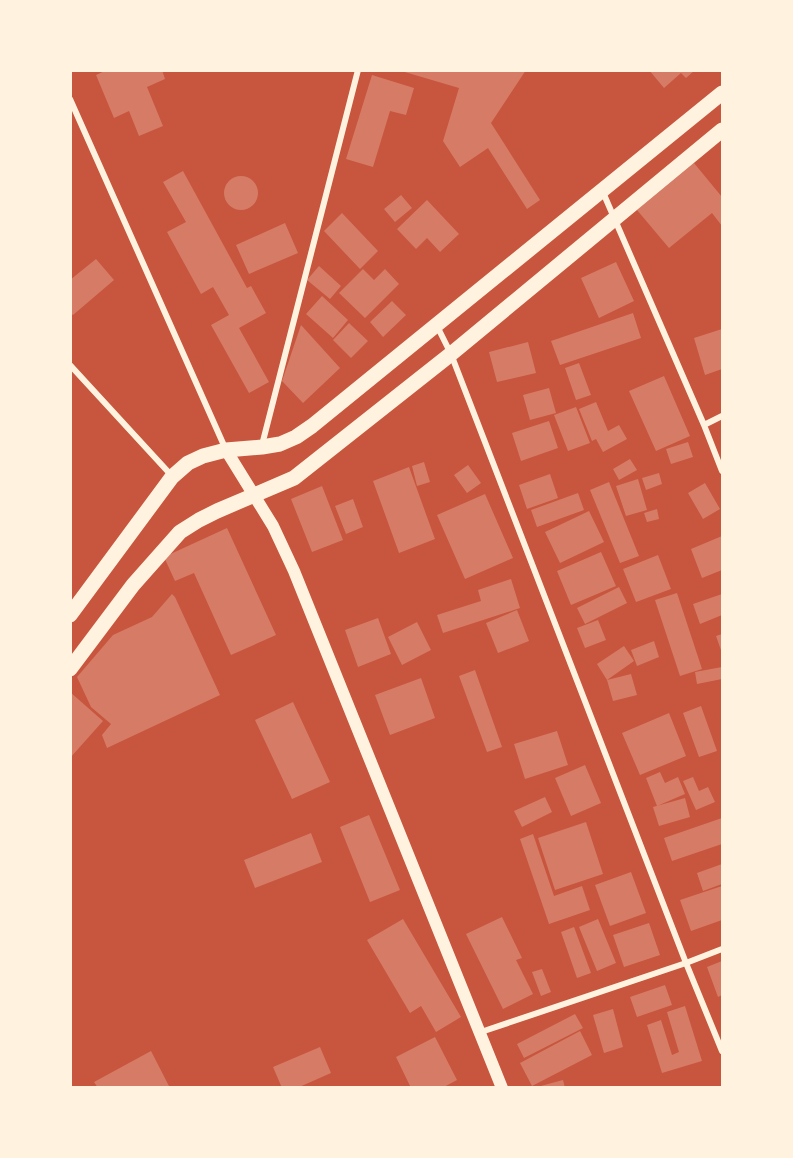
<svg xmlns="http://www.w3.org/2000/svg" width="793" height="1158" font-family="'PT Sans Narrow',sans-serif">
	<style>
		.building { fill: #d67c66 }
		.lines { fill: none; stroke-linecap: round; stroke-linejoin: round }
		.minor { stroke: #fff3e0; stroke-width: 6 }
		.secondary { stroke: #fff3e0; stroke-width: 12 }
		.primary { stroke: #fff3e0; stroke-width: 15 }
	</style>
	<rect width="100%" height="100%" fill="#c8553d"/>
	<path class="building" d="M107,70H162L165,79L147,87L163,126L139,136L129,111L114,118L96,75Z
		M398,70H526L491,123L540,200L527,209L488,148L460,167L443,141L459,88Z
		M649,70H695L686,78L681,73L664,88Z
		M372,75L414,88L406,115L390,111L373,167L346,159Z
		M694,163L722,197V226L712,213L669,248L637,210Z
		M183,171L247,288L251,286L266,313L239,328L269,382L249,393L211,325L229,315L213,287L201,294L167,232L186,222L163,182Z
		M224 193a17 17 0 1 1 34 0a17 17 0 1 1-34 0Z
		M401,195L412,208L395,222L384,209Z
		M427,200L459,234L440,252L427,238L416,249L397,229Z
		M342,213L378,251L360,269L324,231Z
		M285,223L298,253L249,274L236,245Z
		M96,259L114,280L73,315L70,313V280Z
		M616,262L634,301L599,318L581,278Z
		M319,266L341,286L330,299L307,280Z
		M363,269L374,280L385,269L399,284L365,318L339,293Z
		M322,296L348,320L333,338L306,314Z
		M392,301L406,315L383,337L370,322Z
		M633,313L641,338L560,365L551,341Z
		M349,323L368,341L351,358L333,340Z
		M301,325L340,368L303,403L282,381Z
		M722,329V369L705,375L694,338Z
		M528,342L536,373L497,382L489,352Z
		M579,363L591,395L576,400L565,368Z
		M664,376L690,436L656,451L629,391Z
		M549,388L556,413L530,420L523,395Z
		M596,402L608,431L619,425L627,439L603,452L596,439L592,441L579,409Z
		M576,407L590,443L568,451L554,415Z
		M549,421L558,448L521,461L512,433Z
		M688,442L693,457L671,464L666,449Z
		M630,459L637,470L619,480L613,469Z
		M424,462L430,482L417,486L412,466Z
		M468,465L481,483L467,493L454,475Z
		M409,467L435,539L399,553L373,481Z
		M659,473L662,484L646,490L642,478Z
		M550,474L558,498L527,509L519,485Z
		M638,479L647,510L626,516L616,486Z
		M609,482L639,556L620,563L590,490Z
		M705,483L720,509L703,519L688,493Z
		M322,486L343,540L312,552L291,499Z
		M578,493L584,510L537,527L531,510Z
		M485,494L513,558L465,579L437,515Z
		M353,499L363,527L346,534L335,506Z
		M657,509L659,519L647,522L644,513Z
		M589,511L604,542L560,563L545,532Z
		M227,528L276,635L231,655L194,573L175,581L164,557Z
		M722,536V570L702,578L691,549Z
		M601,552L616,586L571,605L557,571Z
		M658,555L671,589L636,602L623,569Z
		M511,579L520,608L443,633L437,615L481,601L478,590Z
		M619,587L627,603L585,624L577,608Z
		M677,593L702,669L680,676L655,600Z
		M172,594L175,597L220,695L107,748L102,735L111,724L91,707L77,677L113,635L152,617Z
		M722,594V615L700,624L693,604Z
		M517,610L529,641L498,653L486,623Z
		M378,618L391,654L358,667L345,630Z
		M598,620L606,640L585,648L577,628Z
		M417,622L431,650L402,665L388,637Z
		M722,634V653L716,636Z
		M654,641L659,657L637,666L631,650Z
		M624,646L634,661L607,680L631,674L637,695L613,701L607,680L597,664Z
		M722,667V679L697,684L695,672Z
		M475,670L502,747L487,752L459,676Z
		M421,678L435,718L390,735L375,695Z
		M70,692L103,721L70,758Z
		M293,702L330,782L292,799L255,720Z
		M701,706L717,751L699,757L683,713Z
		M669,713L686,756L640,775L622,733Z
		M557,731L568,765L525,779L514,744Z
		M585,765L601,803L571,816L555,778Z
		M660,772L665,783L678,777L685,794L657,806L646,778Z
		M693,777L699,791L708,787L715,802L696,810L683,781Z
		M545,797L552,812L522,827L514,811Z
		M685,798L690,817L659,826L653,807Z
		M369,815L400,890L370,902L340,827Z
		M722,818V844L672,861L664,838Z
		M586,822L603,874L555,890L538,838Z
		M311,833L322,862L255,888L244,860Z
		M533,834L554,896L582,886L590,910L549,924L520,839Z
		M722,864V884L703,891L697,873Z
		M631,872L646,913L610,926L595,885Z
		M722,886V920L691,931L680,900Z
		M502,917L522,958L516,960L533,994L503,1009L466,934Z
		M403,919L461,1017L436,1032L421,1006L410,1013L367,940Z
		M598,919L616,963L597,971L579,927Z
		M649,923L660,955L624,967L613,935Z
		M574,927L591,973L577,978L561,932Z
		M722,961V995L718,997L707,967Z
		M542,969L551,992L541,996L532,972Z
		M665,985L672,1005L637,1017L630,997Z
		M685,1006L702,1061L662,1073L647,1025L661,1020L672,1055L679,1052L667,1012Z
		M613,1009L623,1047L604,1053L593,1015Z
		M575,1014L583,1028L524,1058L517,1044Z
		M580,1031L592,1055L532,1086L520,1063Z
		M435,1037L457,1080L442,1088H411L396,1057Z
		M320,1047L331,1073L297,1088H282L273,1067Z
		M151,1051L170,1088H98L94,1082Z
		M563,1080L565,1088H537V1087Z"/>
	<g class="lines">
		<path class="minor" d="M70,99L226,450
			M602,190L704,425L722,471
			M437,326L451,354L686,963L722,1051
			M70,365L172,476
			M704,425L722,416
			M262,445L358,70
			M481,1032L686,963L722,949"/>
		<path class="secondary" d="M226,450L273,526L294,571L502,1088"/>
		<path class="primary" d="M70,615L172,477L188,463L203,456L226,450L262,447L280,444L296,437L312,426L722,93
			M70,669L133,585L180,532L199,520L217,511L294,478L451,354L722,130"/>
	</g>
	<rect width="793" height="1158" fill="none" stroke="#fff3e0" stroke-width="144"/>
</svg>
